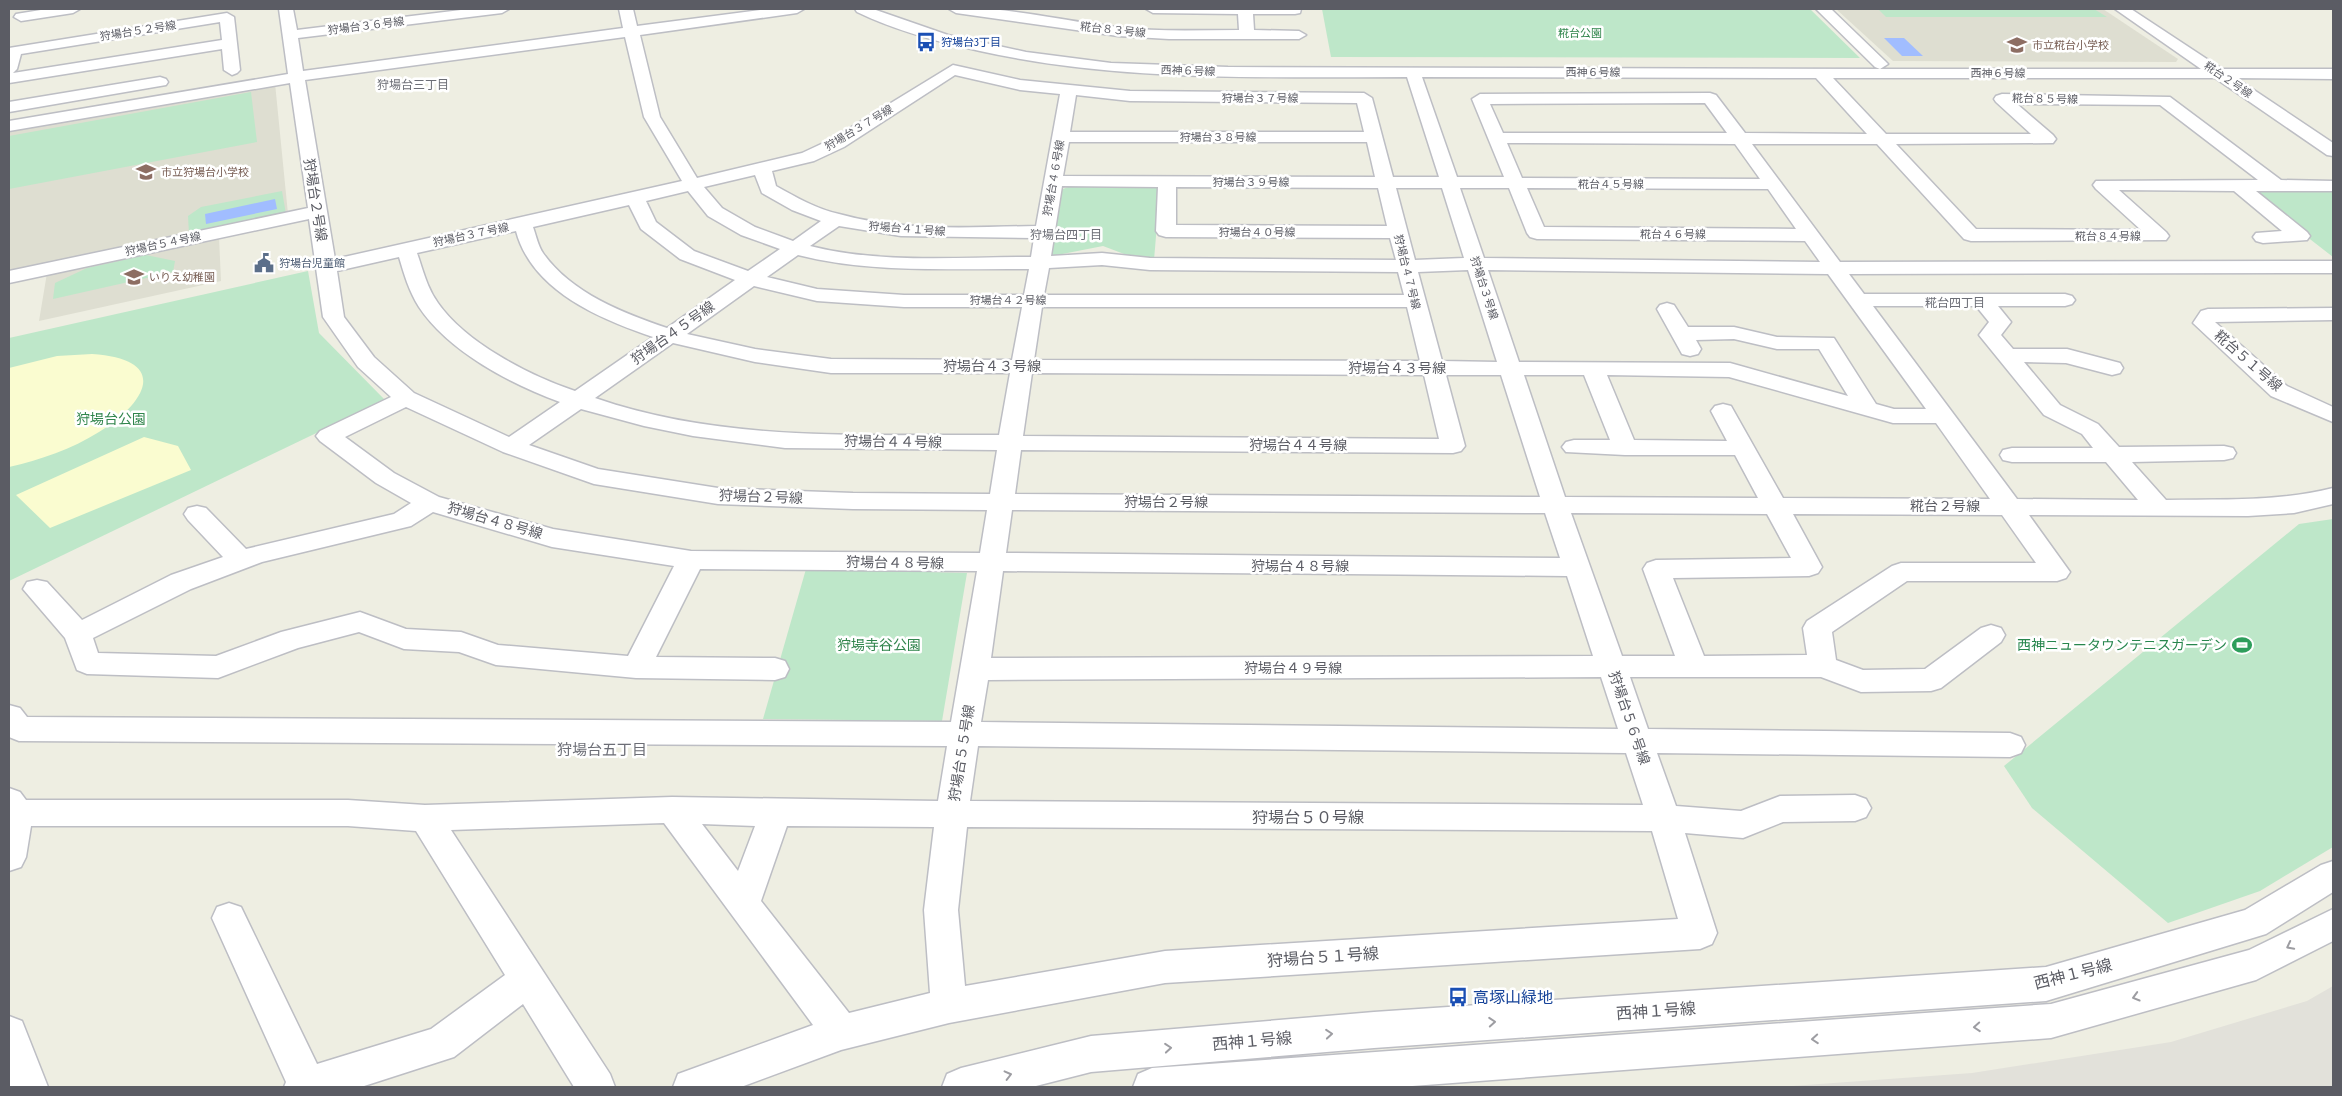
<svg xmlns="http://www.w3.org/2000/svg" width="2342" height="1096" font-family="'Fira Sans Condensed','Noto Sans JP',sans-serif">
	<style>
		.industrial { fill: #e2e1da }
		.education { fill: #deded1 }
		.green { fill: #bee7c9 }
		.sand { fill: #fafcd0 }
		.water { fill: #a1bdff }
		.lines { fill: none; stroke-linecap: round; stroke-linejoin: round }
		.minor-casing { stroke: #bdbec4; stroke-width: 3 }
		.minor { fill: #fff; fill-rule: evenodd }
		.oneway { stroke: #9d9da2 }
		.labels { text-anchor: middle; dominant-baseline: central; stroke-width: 5; stroke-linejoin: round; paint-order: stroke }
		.far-street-label { font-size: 11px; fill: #5b5c64; stroke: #fff }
		.far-park-label { font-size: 11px; fill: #31854c; stroke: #fff }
		.far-transit-label { font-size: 11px; fill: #164399; stroke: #fff; text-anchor: start }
		.far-education-label { font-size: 11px; fill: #785e54; stroke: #fff; text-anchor: start }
		.far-service-label { font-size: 11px; fill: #4e5e75; stroke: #fff; text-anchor: start }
		.far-neighbourhood-label { font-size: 12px; fill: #6c6e76; stroke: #fff }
		.street-label { font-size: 14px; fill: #5b5c64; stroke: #fff }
		.park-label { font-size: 14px; fill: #31854c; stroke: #fff }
		.leisure-label { font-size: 14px; fill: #27864d; stroke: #fff; text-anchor: end }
		.neighbourhood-label { font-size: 15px; fill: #6c6e76; stroke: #fff }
		.near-street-label { font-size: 16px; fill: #5b5c64; stroke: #fff }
		.near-transit-label { font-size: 16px; fill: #164399; stroke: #fff; text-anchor: start }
	</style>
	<rect width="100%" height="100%" fill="#eeeee2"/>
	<path class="industrial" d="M2333,986V1087H1777L1972,1073L2171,1042L2307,1001Z"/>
	<path class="education" d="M1836,9H2103L2178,59L2176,62L1893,61Z
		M275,83L288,214L9,273V129Z
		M219,237L221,281L39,321L47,273Z"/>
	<path class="green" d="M1322,9H1810L1860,58L1331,57Z
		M1878,9H2094L2107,17H1886Z
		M251,92L257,142L9,189V136Z
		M1073,185L1149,186L1160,189L1154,260H1140L1103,246L1047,257L1058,191Z
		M2247,190H2333V257Z
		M282,191L286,214L189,234L188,216L201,207Z
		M146,255L175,261L173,272L53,299L55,283L87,268Z
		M308,271L319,333L385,400L9,581V338Z
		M2333,519V847L2260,891L2168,923L2032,808L2004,766L2299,524Z
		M806,569L967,573L942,721L763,719Z"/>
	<path class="sand" d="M92,354C169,359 149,401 99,432C72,449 40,460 9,467V368L57,356Z
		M144,437L178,446L191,470L50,528L16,495Z"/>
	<path class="water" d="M1884,38H1904L1923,56H1902Z
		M275,199L277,209L206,224L205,214Z"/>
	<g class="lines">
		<defs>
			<path id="minor" d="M47,9H80L73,13L21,21L14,17L16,14Z
				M279,9H293L297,30L469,9H509L502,13L298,38L303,71L623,28L619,9H633L637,26L767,9H804L797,13L640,35L660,117L697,178L802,153L832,139L953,65L1020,80L1130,91L1364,93L1372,98L1393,177H1439L1407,77C1264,77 1120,82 980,51C938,42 896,31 857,12L855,9H873L948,35L1026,52L1111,63L1228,67L1880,69L1875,67L1816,9H1831L1885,61L1888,64L1880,69H2201L2115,9H2131L2222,69H2333V79L2236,78L2333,143V156L2327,155L2215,78H1833L1886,134H2031L1996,102L1994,99L1996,96L2002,94L2170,97L2281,180L2333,181V191H2256L2307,232L2310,236L2307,240L2263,243L2256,241L2253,237L2256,233L2282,231L2234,191L2119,190L2166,232L2169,236L2166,240L1971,241L1964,239L1877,144H1752L1840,262L2333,261V273L1849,274L1864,294H2065L2072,296L2075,300L2072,304L2065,306H1998L2011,322L2001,335L2013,349H2067L2120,363L2123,368L2120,373L2112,375L2066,363L2024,362L2060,405L2098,424L2119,447L2224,446L2233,448L2236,453L2233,458L2224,460L2132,462L2166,500C2222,499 2278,502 2333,488V504L2294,513L2248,516L2029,515L2070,572L2066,578L2057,581H1907L1832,632L1836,660L1863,670L1925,669L1981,628L1991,625L2001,628L2005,635L2001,642L1941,688L1931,691L1861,692L1821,677H1630L1648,729L2010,733L2021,737L2025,745L2021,753L2010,757L1657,753L1676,806L1741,811L1780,796L1855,795L1866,799L1871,808L1866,817L1855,821L1783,822L1743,838L1685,833L1717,933L1712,944L1700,949L1165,983L949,1023L841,1050L741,1087H673L678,1074L813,1025L664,823L451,830L610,1074L615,1087H574L523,1004L454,1057L361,1087H284L286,1082L212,918L217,907L229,903L241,907L317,1064L431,1029L505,975L416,831L348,826H31L26,857L21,867L9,871V788L20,792L26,800H348L425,805L672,797L938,801L947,746L19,741L9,737V705L20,708L27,717L951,722L977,571L700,569L656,657L775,658L785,661L789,669L785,677L775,680L636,678L496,665L459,652L404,649L359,632L298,648L218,678L87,674L77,670L65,638L23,589L27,582L37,580L47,582L82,620L171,575L223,557L188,520L184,514L188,508L197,506L206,508L246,549L394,514L411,503L376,483L320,441L316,436L320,431L391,397L358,367L323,317L309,219L9,283V271L308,208L290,83L9,131V121L288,74ZM625,37L644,117L682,181L335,259L305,80ZM955,75L1020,90L1060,94L1036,226C971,227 903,232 839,214C816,209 796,197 776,186L772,171L814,161L844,147ZM1422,77L1816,78L1867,134L1745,133L1716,95L1710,93L1480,94L1472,99L1504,177H1457ZM1076,95L1130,101L1357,103L1364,132H1070ZM1705,103L1727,133H1503L1490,104ZM2017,104L2160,105L2258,180L2096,181L2093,185L2096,189L2141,230L1976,229L1896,144L2053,143L2056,139L2053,135ZM1069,142H1367L1375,177L1063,176ZM1507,143L1735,144L1760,179L1522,178ZM755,175L762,193L792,210L821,221L793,241L755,227L722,208L704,187ZM1062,186L1158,187L1156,231L1159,235L1166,237L1390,238L1396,260L1150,258L1102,253L1051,256ZM1176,187L1378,188L1387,226L1176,225ZM1396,188H1442L1464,258L1415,260ZM1460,188H1509L1527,233L1530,237L1537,239L1805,241L1820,262L1484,258ZM1527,188L1768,189L1796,229L1544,227ZM688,191L708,216L741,235L780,249L748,271L694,251L656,222L646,201ZM629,205L641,229L680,259L735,280L667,328C623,313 571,293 543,253C538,246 536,235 533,227ZM839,226L901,236L1034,238L1031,257C958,257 881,264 810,246ZM516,231C532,291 600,319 653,337L575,391C530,376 466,343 438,303C427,288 423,270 417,253ZM798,255C873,274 952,268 1029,269L1024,295H904L817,289L767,277ZM399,257C404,274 409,291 419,307C449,352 511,384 560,402L509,437L414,393L374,357L344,317L337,271ZM1102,265L1150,270L1398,272L1404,295H1044L1049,268ZM1468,270L1497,362L1442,361L1418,272ZM1488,270L1828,274L1926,409H1894L1876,404L1834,338L1777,337L1734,327H1688L1674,305L1667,303L1660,305L1657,309L1682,354L1690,356L1698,354L1701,349L1696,340L1734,339L1777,349H1819L1848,396L1730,363L1519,362ZM754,286L817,301L904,307H1022L1012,360L831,359L755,349L687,334ZM1873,306H1976L1989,322L1979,335L2044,415L2082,434L2093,448H2012L2003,450L2000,455L2003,460L2012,462H2106L2138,500L2017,499ZM1042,307H1407L1420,361L1034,360ZM673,343L755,362L831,373H1010L999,435C865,434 724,443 595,398ZM1032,373L1424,375L1439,439L1023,436ZM1446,375H1501L1540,497L1015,494L1021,450L1453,453L1461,451L1465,446ZM1524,375H1584L1610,440H1574L1566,442L1562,447L1566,452L1625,455H1735L1758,498L1565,497ZM1607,375L1729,377L1893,423H1936L1990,499L1783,498L1731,406L1723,404L1715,406L1711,411L1727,441L1634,440ZM406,407L503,452L594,484L718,504L853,509L987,510L980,553L691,551L553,529L439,497L394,473L345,437ZM581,409L644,426L693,436L785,448L997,450L990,494L853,493L718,488L598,469L529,445ZM1012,510L1545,513L1560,558L1006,553ZM433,512L552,547L674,566L628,656L498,645L461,632L406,629L360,612L281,632L216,656L98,653L93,638L191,589L262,562L411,526ZM1571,513L1767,514L1791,558L1656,560L1647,563L1643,569L1675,656H1622ZM1793,514L2002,515L2036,563H1901L1892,566L1807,621L1803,628L1807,655L1704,656L1673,578L1809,576L1818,573L1822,567ZM1003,571L1567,576L1593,656L991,658ZM1601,677L1618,729L981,722L988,680ZM978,746L1626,753L1643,805L970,801ZM702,824L755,826L738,871ZM787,826L934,827L924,910L930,993L849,1013L761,901ZM967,827L1652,831L1678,919L1165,951L965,986L958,910Z
				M949,9C1004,5 1061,21 1117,27C1157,32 1199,30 1239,30L1238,14L1153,13L1146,9H1301L1300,13L1295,14H1253L1254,30L1299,31L1306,35L1299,39H1169L1118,36L956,13Z
				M227,13L234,17L240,70L237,73L232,75L224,70L222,49L9,83V48ZM220,22L222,40L13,73L17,69L21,54Z
				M160,77L166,79L168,82L166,85L9,112V102Z
				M2333,308V320L2215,322L2287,386L2333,407V422L2271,396L2193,323L2201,311L2208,309Z
				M2333,861V892L2266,934L2046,1001L1374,1048L1091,1072L1032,1087H942L947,1074L961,1068L1091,1036L1374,1012L2046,967L2245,910L2321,865Z
				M2333,909V941L2256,980L2051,1038L1399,1087H1133L1138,1074L1152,1068L2051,1004L2249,950Z
				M9,1016L22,1021L48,1087H10Z"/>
		</defs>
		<use href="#minor" class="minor-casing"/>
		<use href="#minor" class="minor"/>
	</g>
	<defs><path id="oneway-chevron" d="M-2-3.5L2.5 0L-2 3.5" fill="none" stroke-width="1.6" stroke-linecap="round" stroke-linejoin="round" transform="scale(1.25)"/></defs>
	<g class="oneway">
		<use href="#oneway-chevron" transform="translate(2290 946) rotate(153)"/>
		<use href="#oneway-chevron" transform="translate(2136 997) rotate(164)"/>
		<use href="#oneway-chevron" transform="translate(1492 1022) rotate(-4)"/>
		<use href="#oneway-chevron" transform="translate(1977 1027) rotate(176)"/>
		<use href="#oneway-chevron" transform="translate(1329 1034) rotate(-5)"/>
		<use href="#oneway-chevron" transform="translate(1815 1039) rotate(176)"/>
		<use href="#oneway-chevron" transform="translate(1168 1048) rotate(-5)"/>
		<use href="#oneway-chevron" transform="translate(1008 1075) rotate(-14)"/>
	</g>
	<defs>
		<symbol id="bus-bare" viewBox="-9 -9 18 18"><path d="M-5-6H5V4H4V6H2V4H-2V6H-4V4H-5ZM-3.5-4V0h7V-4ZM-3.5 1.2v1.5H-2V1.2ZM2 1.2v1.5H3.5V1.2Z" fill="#1a4fb4" stroke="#fff" stroke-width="2.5" paint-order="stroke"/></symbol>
		<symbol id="school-bare" viewBox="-9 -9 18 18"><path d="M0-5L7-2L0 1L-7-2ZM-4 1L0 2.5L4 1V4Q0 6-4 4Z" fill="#8d6e63" stroke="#fff" stroke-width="2.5" paint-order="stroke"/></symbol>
		<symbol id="civic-bare" viewBox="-9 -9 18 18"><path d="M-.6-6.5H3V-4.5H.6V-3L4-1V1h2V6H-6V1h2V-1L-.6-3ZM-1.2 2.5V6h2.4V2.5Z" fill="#5c6f8a" stroke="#fff" stroke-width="2.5" paint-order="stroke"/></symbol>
		<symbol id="stadium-bare" viewBox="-9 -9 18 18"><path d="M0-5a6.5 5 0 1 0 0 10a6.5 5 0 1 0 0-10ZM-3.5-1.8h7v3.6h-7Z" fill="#2e9e5b" stroke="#fff" stroke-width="2.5" paint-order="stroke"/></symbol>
	</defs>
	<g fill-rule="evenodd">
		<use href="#bus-bare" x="912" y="28" width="28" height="28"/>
		<use href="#school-bare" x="2003" y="31" width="28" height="28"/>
		<use href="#school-bare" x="132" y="158" width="28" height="28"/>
		<use href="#civic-bare" x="250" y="249" width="28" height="28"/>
		<use href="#school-bare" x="120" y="263" width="28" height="28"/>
		<use href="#stadium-bare" x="2228" y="631" width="28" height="28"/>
		<use href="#bus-bare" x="1444" y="983" width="28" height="28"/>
	</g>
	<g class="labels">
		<g class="far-street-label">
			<text transform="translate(366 26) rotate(-7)">狩場台３６号線</text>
			<text transform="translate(1113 30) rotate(6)">糀台８３号線</text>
			<text transform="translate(138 31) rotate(-9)">狩場台５２号線</text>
			<text transform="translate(1188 71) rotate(2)">西神６号線</text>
			<text x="1593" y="72">西神６号線</text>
			<text x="1998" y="73">西神６号線</text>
			<text transform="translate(2228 80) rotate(34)">糀台２号線</text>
			<text x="1260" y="98">狩場台３７号線</text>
			<text transform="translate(2045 99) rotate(1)">糀台８５号線</text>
			<text transform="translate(859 128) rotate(-31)">狩場台３７号線</text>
			<text x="1218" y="137">狩場台３８号線</text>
			<text transform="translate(1054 178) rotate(-80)">狩場台４６号線</text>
			<text x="1251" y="182">狩場台３９号線</text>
			<text x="1611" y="184">糀台４５号線</text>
			<text transform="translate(907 229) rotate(4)">狩場台４１号線</text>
			<text x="1257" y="232">狩場台４０号線</text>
			<text x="1673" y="234">糀台４６号線</text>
			<text transform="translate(471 235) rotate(-12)">狩場台３７号線</text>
			<text x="2108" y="236">糀台８４号線</text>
			<text transform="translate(163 244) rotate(-12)">狩場台５４号線</text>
			<text transform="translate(1407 272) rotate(76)">狩場台４７号線</text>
			<text transform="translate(1484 288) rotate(72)">狩場台３号線</text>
			<text x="1008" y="300">狩場台４２号線</text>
		</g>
		<g class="far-park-label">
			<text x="1580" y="33">糀台公園</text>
		</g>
		<g class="far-transit-label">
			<text x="941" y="42">狩場台3丁目</text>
		</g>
		<g class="far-education-label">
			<text x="2032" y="45">市立糀台小学校</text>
			<text x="161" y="172">市立狩場台小学校</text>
			<text x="149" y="277">いりえ幼稚園</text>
		</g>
		<g class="far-service-label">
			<text x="279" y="263">狩場台児童館</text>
		</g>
		<g class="far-neighbourhood-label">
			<text x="413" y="85">狩場台三丁目</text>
			<text x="1066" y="235">狩場台四丁目</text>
			<text x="1955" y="303">糀台四丁目</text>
		</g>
		<g class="street-label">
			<text transform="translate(315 200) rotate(81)">狩場台２号線</text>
			<text transform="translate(673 333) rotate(-35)">狩場台４５号線</text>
			<text transform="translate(2248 361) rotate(41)">糀台５１号線</text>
			<text x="992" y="366">狩場台４３号線</text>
			<text x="1397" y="368">狩場台４３号線</text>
			<text transform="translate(893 442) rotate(1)">狩場台４４号線</text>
			<text x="1298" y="445">狩場台４４号線</text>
			<text transform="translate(761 497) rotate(2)">狩場台２号線</text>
			<text x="1166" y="502">狩場台２号線</text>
			<text x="1945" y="506">糀台２号線</text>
			<text transform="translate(495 521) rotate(16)">狩場台４８号線</text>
			<text transform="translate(895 563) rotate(1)">狩場台４８号線</text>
			<text x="1300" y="566">狩場台４８号線</text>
			<text x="1293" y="668">狩場台４９号線</text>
			<text transform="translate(1629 718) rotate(71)">狩場台５６号線</text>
			<text transform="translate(962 753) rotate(-81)">狩場台５５号線</text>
		</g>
		<g class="park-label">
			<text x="111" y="419">狩場台公園</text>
			<text x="879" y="645">狩場寺谷公園</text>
		</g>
		<g class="leisure-label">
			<text x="2227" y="645">西神ニュータウンテニスガーデン</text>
		</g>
		<g class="neighbourhood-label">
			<text x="602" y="750">狩場台五丁目</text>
		</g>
		<g class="near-street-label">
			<text x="1308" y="817">狩場台５０号線</text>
			<text transform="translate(1323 957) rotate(-4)">狩場台５１号線</text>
			<text transform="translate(2073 974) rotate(-14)">西神１号線</text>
			<text transform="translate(1656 1011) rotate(-4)">西神１号線</text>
			<text transform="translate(1252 1041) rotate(-5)">西神１号線</text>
		</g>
		<g class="near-transit-label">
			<text x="1473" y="997">高塚山緑地</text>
		</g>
	</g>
	<rect width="2342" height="1096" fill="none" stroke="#5b5c64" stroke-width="20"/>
</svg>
